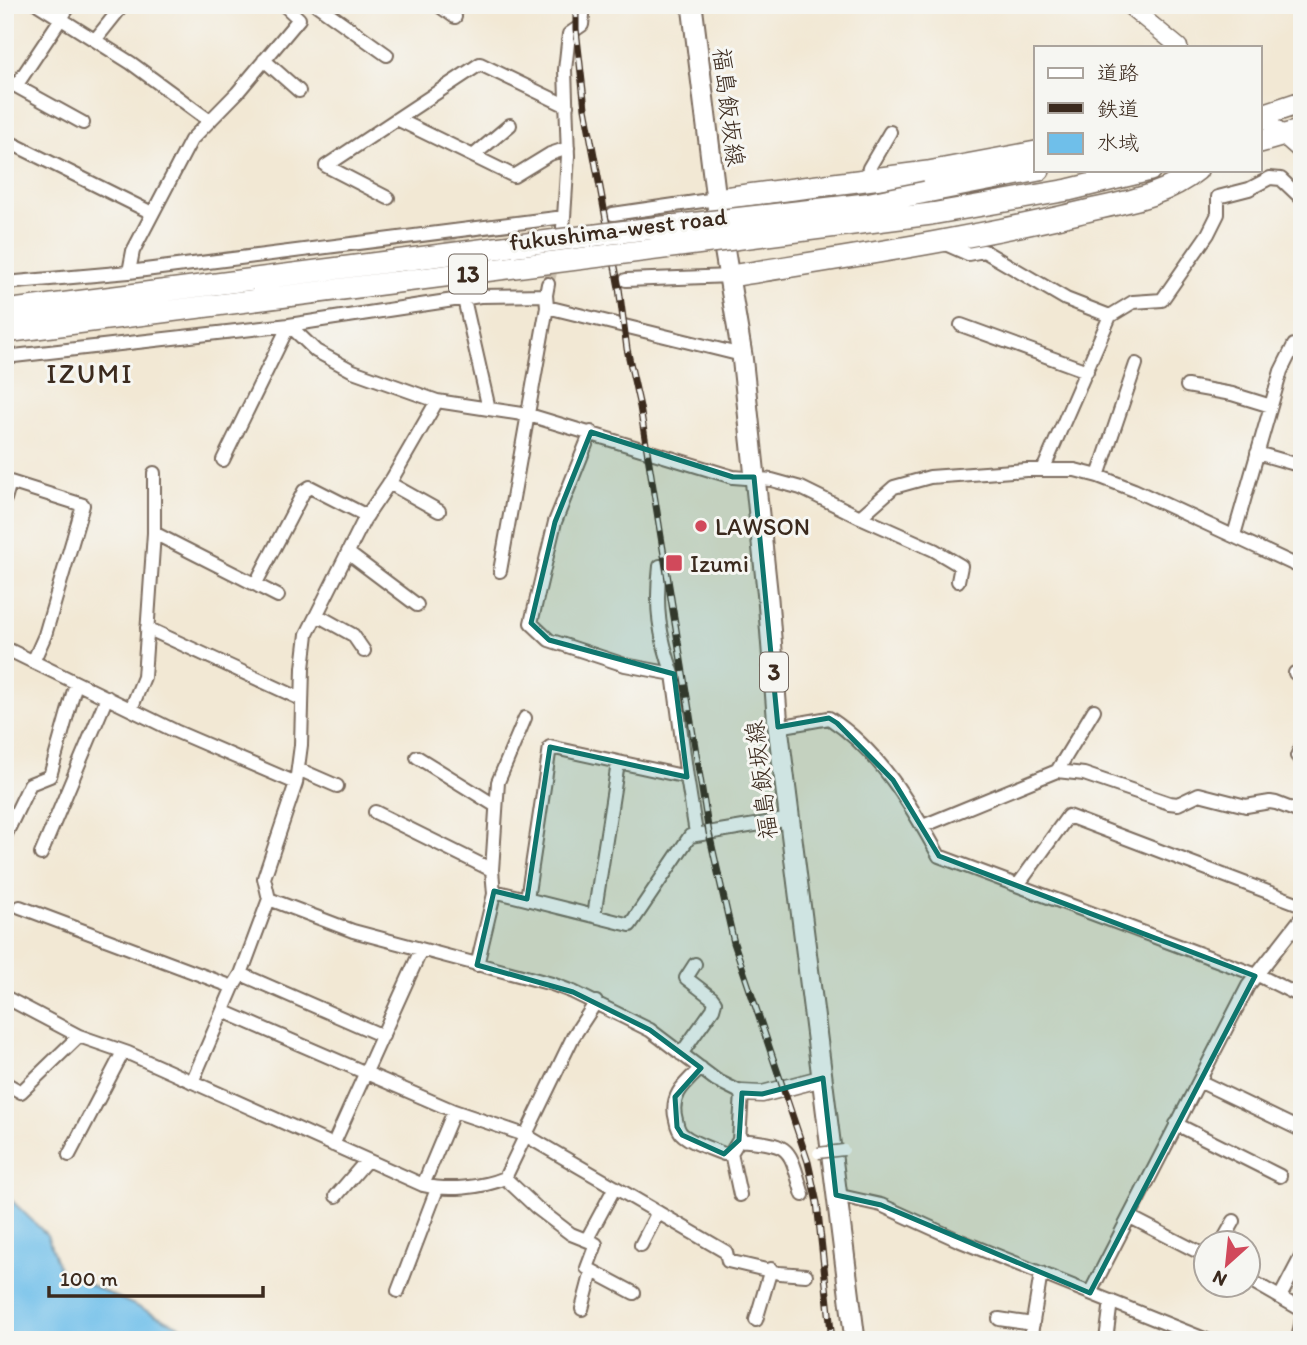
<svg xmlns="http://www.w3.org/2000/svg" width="1307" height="1345" font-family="Itim,'Klee One',sans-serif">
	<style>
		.water { fill: #6fbfea; stroke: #557484; stroke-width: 2 }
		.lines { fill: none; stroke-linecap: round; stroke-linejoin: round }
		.minor-tunnel { stroke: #cdc2b0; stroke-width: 12; stroke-dasharray: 12 6; stroke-linecap: butt }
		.minor-casing { stroke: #7b6c5e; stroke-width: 16 }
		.tertiary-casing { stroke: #7b6c5e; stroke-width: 19 }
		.primary-casing { stroke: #7b6c5e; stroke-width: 23 }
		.trunk-casing { stroke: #7b6c5e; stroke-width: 24 }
		.minor { stroke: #fff; stroke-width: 12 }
		.tertiary { stroke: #fff; stroke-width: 16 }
		.primary { stroke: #fff; stroke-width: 19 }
		.trunk { stroke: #fff; stroke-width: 21 }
		.rail-casing { stroke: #3b2a1e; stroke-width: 7 }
		.rail { stroke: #f6f6f2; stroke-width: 4.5; stroke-dasharray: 13; stroke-linecap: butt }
		.pedestrian-bridge-casing { stroke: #7b6c5e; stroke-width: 13; stroke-linecap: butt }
		.trunk-bridge-casing { stroke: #7b6c5e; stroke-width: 24; stroke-linecap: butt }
		.pedestrian-bridge { stroke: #fff; stroke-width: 10 }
		.trunk-bridge { stroke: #fff; stroke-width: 21 }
		.marked { fill: #0f766e; fill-opacity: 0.2; stroke: #0f766e; stroke-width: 5; stroke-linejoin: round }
		.poi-dot { fill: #d1495b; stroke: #f6f6f2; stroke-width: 2.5 }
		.labels { text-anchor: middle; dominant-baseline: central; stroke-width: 6; stroke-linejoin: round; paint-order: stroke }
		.shield { fill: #f6f6f2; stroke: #73675e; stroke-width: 2 }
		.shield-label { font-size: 23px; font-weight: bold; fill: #3b2a1e }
		.street-label { font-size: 24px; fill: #3b2a1e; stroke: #f6f6f2 }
		.poi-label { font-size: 24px; fill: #3b2a1e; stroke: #f6f6f2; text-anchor: start }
		.quarter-label { font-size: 28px; letter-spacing: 2px; fill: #3b2a1e; stroke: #f6f6f2 }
	</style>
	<rect width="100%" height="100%" fill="#f6f6f2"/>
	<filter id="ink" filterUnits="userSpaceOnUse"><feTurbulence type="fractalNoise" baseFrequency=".0143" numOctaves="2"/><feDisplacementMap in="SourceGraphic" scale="14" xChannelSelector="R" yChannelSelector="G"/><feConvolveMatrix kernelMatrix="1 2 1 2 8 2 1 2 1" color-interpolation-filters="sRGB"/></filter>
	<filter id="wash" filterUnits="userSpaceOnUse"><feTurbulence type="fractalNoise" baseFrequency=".00686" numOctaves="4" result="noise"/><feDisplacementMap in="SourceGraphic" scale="28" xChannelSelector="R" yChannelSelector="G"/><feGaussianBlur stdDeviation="1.57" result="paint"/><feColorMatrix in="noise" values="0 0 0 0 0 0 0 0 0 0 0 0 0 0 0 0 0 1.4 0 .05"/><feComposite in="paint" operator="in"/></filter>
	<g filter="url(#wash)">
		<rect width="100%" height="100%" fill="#f2e8d4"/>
		<path class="water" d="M5,1194L47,1235L60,1271L210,1340H5Z"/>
	</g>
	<g filter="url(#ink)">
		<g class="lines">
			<path class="minor-tunnel" d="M450,238L460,292
				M548,284L561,234"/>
			<defs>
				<path id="minor" d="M39,5L131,63L210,121
					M317,5L387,55
					M438,5L455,17
					M95,40L123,5
					M264,60L299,91
					M5,80L83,123
					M16,86L70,5
					M397,119L514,176L550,154L568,148
					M5,140L152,213
					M473,156L510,125
					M866,180L869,168L890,132
					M388,198L326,166L480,64L567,106
					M613,214L716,199
					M564,217L568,156L565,70L569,34L582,25L584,5
					M943,243L968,254L984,251L1066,299L1110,316
					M129,272L133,251L191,140L237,93L299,19L284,5
					M626,280L731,276
					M5,283L129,272L564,217L563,227
					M460,292L464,299L489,409L529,415L733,477L772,480L801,488L860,517L894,487L930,477L1027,470H1075L1098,476L1134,490L1302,568
					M547,307L742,355
					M289,325L316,351L353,371L437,401L489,409
					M961,325L1087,371
					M5,357L289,325L480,296L546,295L548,284
					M1187,386L1232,394L1271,406
					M437,401L392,479L364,520L307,634L303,668L301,745L296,783L264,878L269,899L353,931L552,984L573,992L650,1030L716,1080L742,1093L739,1140L731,1153L724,1154C712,1149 694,1144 683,1135C679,1132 677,1126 676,1120C669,1096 684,1084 701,1068
					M591,432L555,522L531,623L549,640L625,665L673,674C659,635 655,607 660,566
					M1257,453L1302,466
					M223,460L289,325
					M1043,470L1110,316L1133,302L1162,300L1208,234L1218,214V197L1249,189L1270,178L1281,179L1302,199
					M1098,476L1136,364
					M389,483L439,511
					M5,499L10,482L83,505L45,635L33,662
					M860,517L934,550L961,566L958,581
					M154,533L278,596
					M1234,535L1281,371L1294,345L1302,348
					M348,553L417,605
					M500,571L547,307L546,295
					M256,583L304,491L310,487L367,516
					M317,615L353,635L364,651
					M147,628L301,699
					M5,648L175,731L296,783
					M1295,673L1302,677
					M673,674L687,777
					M131,709L144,677L154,533V473
					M778,727L829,718C880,751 911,805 939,856L1262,977L1302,997
					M1297,756L1302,745
					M417,757L496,806
					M298,769L337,786
					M1057,771L1084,774L1169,803L1178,804L1199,794L1246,806L1270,802L1276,803L1302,813
					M375,812L492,870
					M923,826L1057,771L1094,710
					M5,836L30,784L50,776L76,683
					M41,854L107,697
					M1018,885L1068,816L1302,905
					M494,891L630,925L690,836L790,819
					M527,899L550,747L687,777L696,833
					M20,907L233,987
					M594,916L618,763
					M477,965L494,894L492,870L498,782L525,718
					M241,974L383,1036
					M5,997L79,1036L128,1053L423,1185C448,1191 481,1188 505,1178L573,1037L596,1002
					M223,1011L454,1111L525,1135L726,1252L728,1261L779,1273L806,1275
					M681,1054L713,1009L715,1002L712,998L686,978L695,964
					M1199,1081L1299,1129L1302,1125
					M192,1082L233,987L241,974L269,899
					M5,1083L21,1092L79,1036
					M1176,1124L1280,1176
					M739,1140C793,1145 788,1146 803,1195
					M333,1145L421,950
					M731,1153L740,1195
					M69,1155L123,1052
					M505,1178L537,1208L571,1234L596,1244L587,1268L634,1293
					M423,1185L454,1111
					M836,1195L881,1205L958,1240L1207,1340
					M336,1196L367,1160
					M1130,1217L1206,1256
					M587,1239L615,1187
					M1221,1244L1234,1221
					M641,1245L658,1212
					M1248,1279L1302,1310
					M398,1291L437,1189
					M1090,1293L1248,986L1302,917
					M1280,1297L1302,1255
					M582,1309L592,1271
					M999,1319L1033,1324
					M756,1320L771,1269
					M1030,1340L1041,1273
					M1106,1340L1111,1301
					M1298,1340L1302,1319"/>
				<path id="tertiary" d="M1128,5L1179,47
					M1260,115L1302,152
					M742,1093L762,1094L823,1078"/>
				<path id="primary" d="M692,5L716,199L742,355L768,599L778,727L855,1340"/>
				<path id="trunk" d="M1260,116L1302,102
					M1260,142L1302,130
					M926,192L1039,170
					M716,199L928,172L1036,152
					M931,214L1068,190L1150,170
					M731,276C847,257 963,240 1078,213C1119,203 1163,198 1197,170"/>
			</defs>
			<use href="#minor" class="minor-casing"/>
			<use href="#tertiary" class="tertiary-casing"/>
			<use href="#primary" class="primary-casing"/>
			<use href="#trunk" class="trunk-casing"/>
			<use href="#minor" class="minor"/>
			<use href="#tertiary" class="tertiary"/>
			<use href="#primary" class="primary"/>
			<use href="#trunk" class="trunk"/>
			<defs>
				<path id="rail" d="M576,5V29L585,108L619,288L627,349L640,407L709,833L734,943L808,1162L817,1203L832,1340"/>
			</defs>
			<use href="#rail" class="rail-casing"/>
			<use href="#rail" class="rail"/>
			<defs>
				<path id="pedestrian-bridge" d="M818,1153L844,1150"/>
				<path id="trunk-bridge" d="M5,311L628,231L866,204L926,192
					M5,332L931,214"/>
			</defs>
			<use href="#pedestrian-bridge" class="pedestrian-bridge-casing"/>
			<use href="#trunk-bridge" class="trunk-bridge-casing"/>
			<use href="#pedestrian-bridge" class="pedestrian-bridge"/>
			<use href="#trunk-bridge" class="trunk-bridge"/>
		</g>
	</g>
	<path class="marked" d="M591,432L733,477H754L778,727L829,718L837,723L893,780L939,856L1255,976L1090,1293L881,1205L836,1195L823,1078L762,1094L742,1093L739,1140L724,1154L682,1135L677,1127L675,1097L701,1068L650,1030L573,992L477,965L494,891L527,899L550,747L687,777L674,674L549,640L531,623L555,522Z"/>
	<g class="poi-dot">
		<circle cx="701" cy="526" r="7"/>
		<rect x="665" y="554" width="18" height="18" rx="3.5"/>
	</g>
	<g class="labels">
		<g class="shield">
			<rect x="449" y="254.5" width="38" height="39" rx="5"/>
			<rect x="760" y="652.5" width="28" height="39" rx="5"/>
		</g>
		<g class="shield-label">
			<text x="468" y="274">13</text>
			<text x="774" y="672">3</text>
		</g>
		<g class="street-label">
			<text transform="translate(729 107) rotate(83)">福島飯坂線</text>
			<text transform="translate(618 229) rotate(-7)">fukushima-west road</text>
			<text transform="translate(761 780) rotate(-97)">福島飯坂線</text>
		</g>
		<g class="poi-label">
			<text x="715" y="526">LAWSON</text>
			<text x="690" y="563">Izumi</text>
		</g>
		<g class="quarter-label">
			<text x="90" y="373">IZUMI</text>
		</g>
	</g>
	<rect width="1307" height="1345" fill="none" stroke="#f6f6f2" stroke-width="28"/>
	<rect x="1034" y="46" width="228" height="126" fill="#f6f6f2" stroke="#aba49d" stroke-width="2"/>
	<rect x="1048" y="68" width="35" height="10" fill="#ffffff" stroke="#aba49d" stroke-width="2"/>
	<text x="1097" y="80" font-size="21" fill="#3b2a1e">道路</text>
	<rect x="1048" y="103" width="35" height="10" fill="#3b2a1e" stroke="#aba49d" stroke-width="2"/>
	<text x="1097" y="116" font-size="21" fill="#3b2a1e">鉄道</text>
	<rect x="1048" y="133" width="35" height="21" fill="#6fbfea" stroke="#aba49d" stroke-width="2"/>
	<text x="1097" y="150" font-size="21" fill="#3b2a1e">水域</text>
	<g transform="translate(1227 1264) rotate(207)"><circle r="33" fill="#f6f6f2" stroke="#aba49d" stroke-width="2"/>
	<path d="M0-5L12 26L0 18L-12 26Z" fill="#d1495b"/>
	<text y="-10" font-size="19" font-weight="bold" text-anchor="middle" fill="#3b2a1e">N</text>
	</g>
	<path d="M49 1286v10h214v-10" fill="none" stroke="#3b2a1e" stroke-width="3.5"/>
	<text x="60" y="1286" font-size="21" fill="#3b2a1e" stroke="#f6f6f2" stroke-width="5" paint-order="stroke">100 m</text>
</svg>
